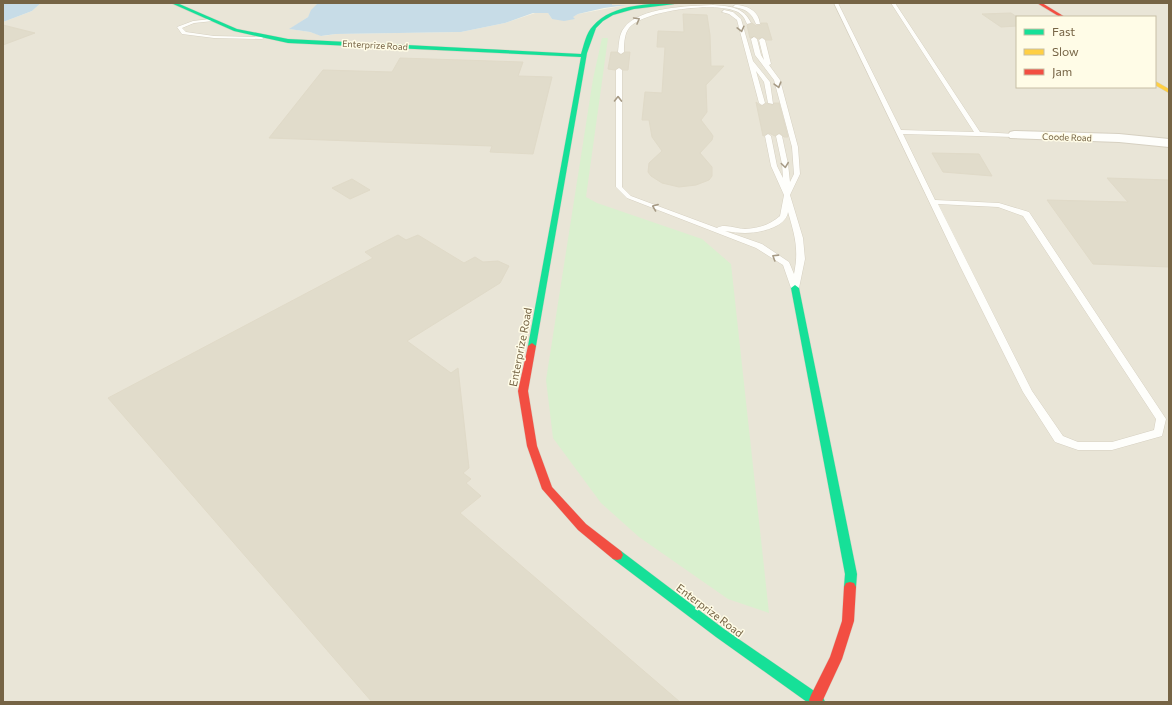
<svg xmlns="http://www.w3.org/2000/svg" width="1172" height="705" font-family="Commissioner,sans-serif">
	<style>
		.industrial { fill: #e9e5d7; fill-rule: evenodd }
		.green { fill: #daf0cf }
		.water { fill: #c7dce7 }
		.building { fill: #e1dccb; stroke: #e0dac8 }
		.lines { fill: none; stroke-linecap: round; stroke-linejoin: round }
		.lane-casing { stroke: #d6d0c1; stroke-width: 1 }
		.street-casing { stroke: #d6d0c1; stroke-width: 2 }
		.fast-casing { stroke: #d7d2c3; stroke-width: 1 }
		.slow-casing { stroke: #d7d2c3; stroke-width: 1 }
		.jam-casing { stroke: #d7d2c3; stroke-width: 1 }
		.lane { fill: #fefefb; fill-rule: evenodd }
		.street { fill: #fefefb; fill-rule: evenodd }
		.fast { fill: #16e098; fill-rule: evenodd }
		.slow { fill: #ffcf43; fill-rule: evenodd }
		.jam { fill: #f24e42; fill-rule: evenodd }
		.oneway { stroke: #a69a85 }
		.labels { text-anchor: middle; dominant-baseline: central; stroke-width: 3; stroke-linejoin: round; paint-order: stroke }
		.far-street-label { font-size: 9px; fill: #766445; stroke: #fffce7 }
		.street-label { font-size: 11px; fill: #766445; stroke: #fffce7 }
	</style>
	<rect width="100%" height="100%" fill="#f7f5e6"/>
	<path class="industrial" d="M41,3H318L308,17L290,29L310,32L323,36L336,34L461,32L505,23L535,13H548L552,19H574L572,17L578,14L621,6L611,5L612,3H1169V702H3V22L32,11ZM1017,17H1155V87H1017Z"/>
	<path class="green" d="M602,38H608L586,197L597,203L702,239L731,264L769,613L728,599L639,537L601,503L553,438L546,380L593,79Z"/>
	<path class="water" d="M3,3H41L32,11L3,22Z
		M318,3H612V5H627L604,8L578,14L573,17L575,19L564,21L552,19L548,13H533L505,23L461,32L336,34L321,36L310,32L289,29L308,17L311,10Z"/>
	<path class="building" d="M1011,13L1017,17V26L1001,27L982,14Z
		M683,14L707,15L710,35L711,66H724L706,85L707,112L701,120L711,133L713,136L712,140L700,153L712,167V176L709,180L696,185L679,187L662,183L651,176L648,172L649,163L662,151L652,137L649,120H642L645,92L662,93L665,47H657L658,31L684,32Z
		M752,23L756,26L761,25V23H767L772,40H766L763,37L758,39L755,36L750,38L747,25Z
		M3,25L35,33L3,45Z
		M611,52H617L620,55L625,52H630L628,70H623L620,67L615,70L608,69Z
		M400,58L523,62L518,76L552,77L533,154L490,152L492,146L269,138L323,70L392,72Z
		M756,102L761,106L766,103L773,105L774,103H779L788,137H784L780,133L775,136L769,133L763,136Z
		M932,153L979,154L992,176L943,172Z
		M1107,178L1169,180V267L1093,264L1047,200L1128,202Z
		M352,179L370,190L350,199L332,188Z
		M398,235L406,240L418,235L464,263L475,257L483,262L498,261L509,266L500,283L407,341L451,373L458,368L469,468L463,473L471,479L466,483L481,496L460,513L680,702H372L108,398L373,258L365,252Z"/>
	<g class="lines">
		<defs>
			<path id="lane" d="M834,3H838L901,130L974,132L891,3H895L980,132L1016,134L1017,135L1014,137L903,134L935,200L999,203L1029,212L1164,416L1166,419L1162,436L1112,450H1078L1055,442L1023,392L960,266ZM938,204L998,207L1023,216L1156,419L1154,430L1112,442H1078L1063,436L1032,391Z
				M713,5C729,6 744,7 751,23L747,24C745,19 743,15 738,12C718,1 643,10 629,28C624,34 624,45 624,52L621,54L618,52C619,44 619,34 624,28C639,7 689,6 713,5Z
				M735,5C747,5 759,11 760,24H756C751,12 746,9 733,7Z
				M724,10L733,12L741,19L753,61L770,82L773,104L768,103L764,82L756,71L765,103L762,105L759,103L737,20L729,14L722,12Z
				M211,19L213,20V21L194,23L182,28L186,32L214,36L262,37L264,38L262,39L214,38L182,34L177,27L193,21Z
				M754,37L757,39L761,55L764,60L759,40L762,38L765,40L771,64L769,65L780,80L798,147L800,174L790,195L803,238L805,259L799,288L795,291L791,288L783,265L756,248L627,198L616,187V70L619,68L622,70V187L631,196L717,228C724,223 737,229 745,229C760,228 769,225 780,216L784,195L771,166L765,136L768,134L771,136L777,166L783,178L782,164L776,136L779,134L782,136L788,164L790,182L794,174L792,147L774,80L755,55L751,39ZM788,212C795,236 799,250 794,274L789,262L762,244L725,231C732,232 739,233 745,233C758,233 786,228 788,212Z"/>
			<path id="street" d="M1014,131L1119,134L1169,139V147L1119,142L1010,138L1008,135L1010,132Z"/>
			<path id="fast" d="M171,3H177L237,29L288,39L581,54C584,45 586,33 593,26C612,3 656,3 683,3L634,9L613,15L603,21L596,28L587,53L536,346L532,349L528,346L581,57L288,43L234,31Z
				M795,285L799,288L857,574L856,587L854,591L850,592L846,591L844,587L845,574L791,288Z
				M617,550L621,551L724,629L823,697L825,702H807L716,637L613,559L611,555L613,551Z"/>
			<path id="slow" d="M1155,81L1169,89V93L1155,85Z"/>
			<path id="jam" d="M1037,3H1042L1065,17H1060Z
				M532,343L536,346L528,391L537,446L552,487L586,524L621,551L623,555L621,559L617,560L613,559L578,530L542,489L527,446L518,391L528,346Z
				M850,582L854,583L856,587L854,621L842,659L822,702H810L809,700L811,695L830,657L842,621L844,587L846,583Z"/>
		</defs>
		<use href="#lane" class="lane-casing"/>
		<use href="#street" class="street-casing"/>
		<use href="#fast" class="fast-casing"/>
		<use href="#slow" class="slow-casing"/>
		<use href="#jam" class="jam-casing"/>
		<use href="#lane" class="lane"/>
		<use href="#street" class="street"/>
		<use href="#fast" class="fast"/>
		<use href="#slow" class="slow"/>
		<use href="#jam" class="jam"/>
	</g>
	<defs><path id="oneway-chevron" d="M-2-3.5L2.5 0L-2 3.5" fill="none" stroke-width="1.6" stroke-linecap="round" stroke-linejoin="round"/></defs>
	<g class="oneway">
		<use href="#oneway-chevron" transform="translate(637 20) rotate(-30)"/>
		<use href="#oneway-chevron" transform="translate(741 29) rotate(76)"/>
		<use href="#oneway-chevron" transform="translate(778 85) rotate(74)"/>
		<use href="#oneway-chevron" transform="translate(618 99) rotate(-89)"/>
		<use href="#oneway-chevron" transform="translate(785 165) rotate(82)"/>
		<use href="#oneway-chevron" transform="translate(655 207) rotate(-159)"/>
		<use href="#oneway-chevron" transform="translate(775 257) rotate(-148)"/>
	</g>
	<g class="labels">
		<g class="far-street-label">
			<text transform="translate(375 45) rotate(3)">Enterprize Road</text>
			<text transform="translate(1067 137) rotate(2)">Coode Road</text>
		</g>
		<g class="street-label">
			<text transform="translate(520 347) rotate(-79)">Enterprize Road</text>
			<text transform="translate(710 610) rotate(37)">Enterprize Road</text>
		</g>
	</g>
	<rect width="1172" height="705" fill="none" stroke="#766445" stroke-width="8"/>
	<rect x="1016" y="16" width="140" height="72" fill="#fffce7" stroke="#c8bfa6"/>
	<rect x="1024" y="29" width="20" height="6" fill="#16e098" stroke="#c8bfa6"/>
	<text x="1052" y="36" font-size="12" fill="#766445">Fast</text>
	<rect x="1024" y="49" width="20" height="6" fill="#ffcf43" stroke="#c8bfa6"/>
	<text x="1052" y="56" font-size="12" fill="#766445">Slow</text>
	<rect x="1024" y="69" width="20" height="6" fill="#f24e42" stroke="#c8bfa6"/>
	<text x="1052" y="76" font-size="12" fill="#766445">Jam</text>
</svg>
